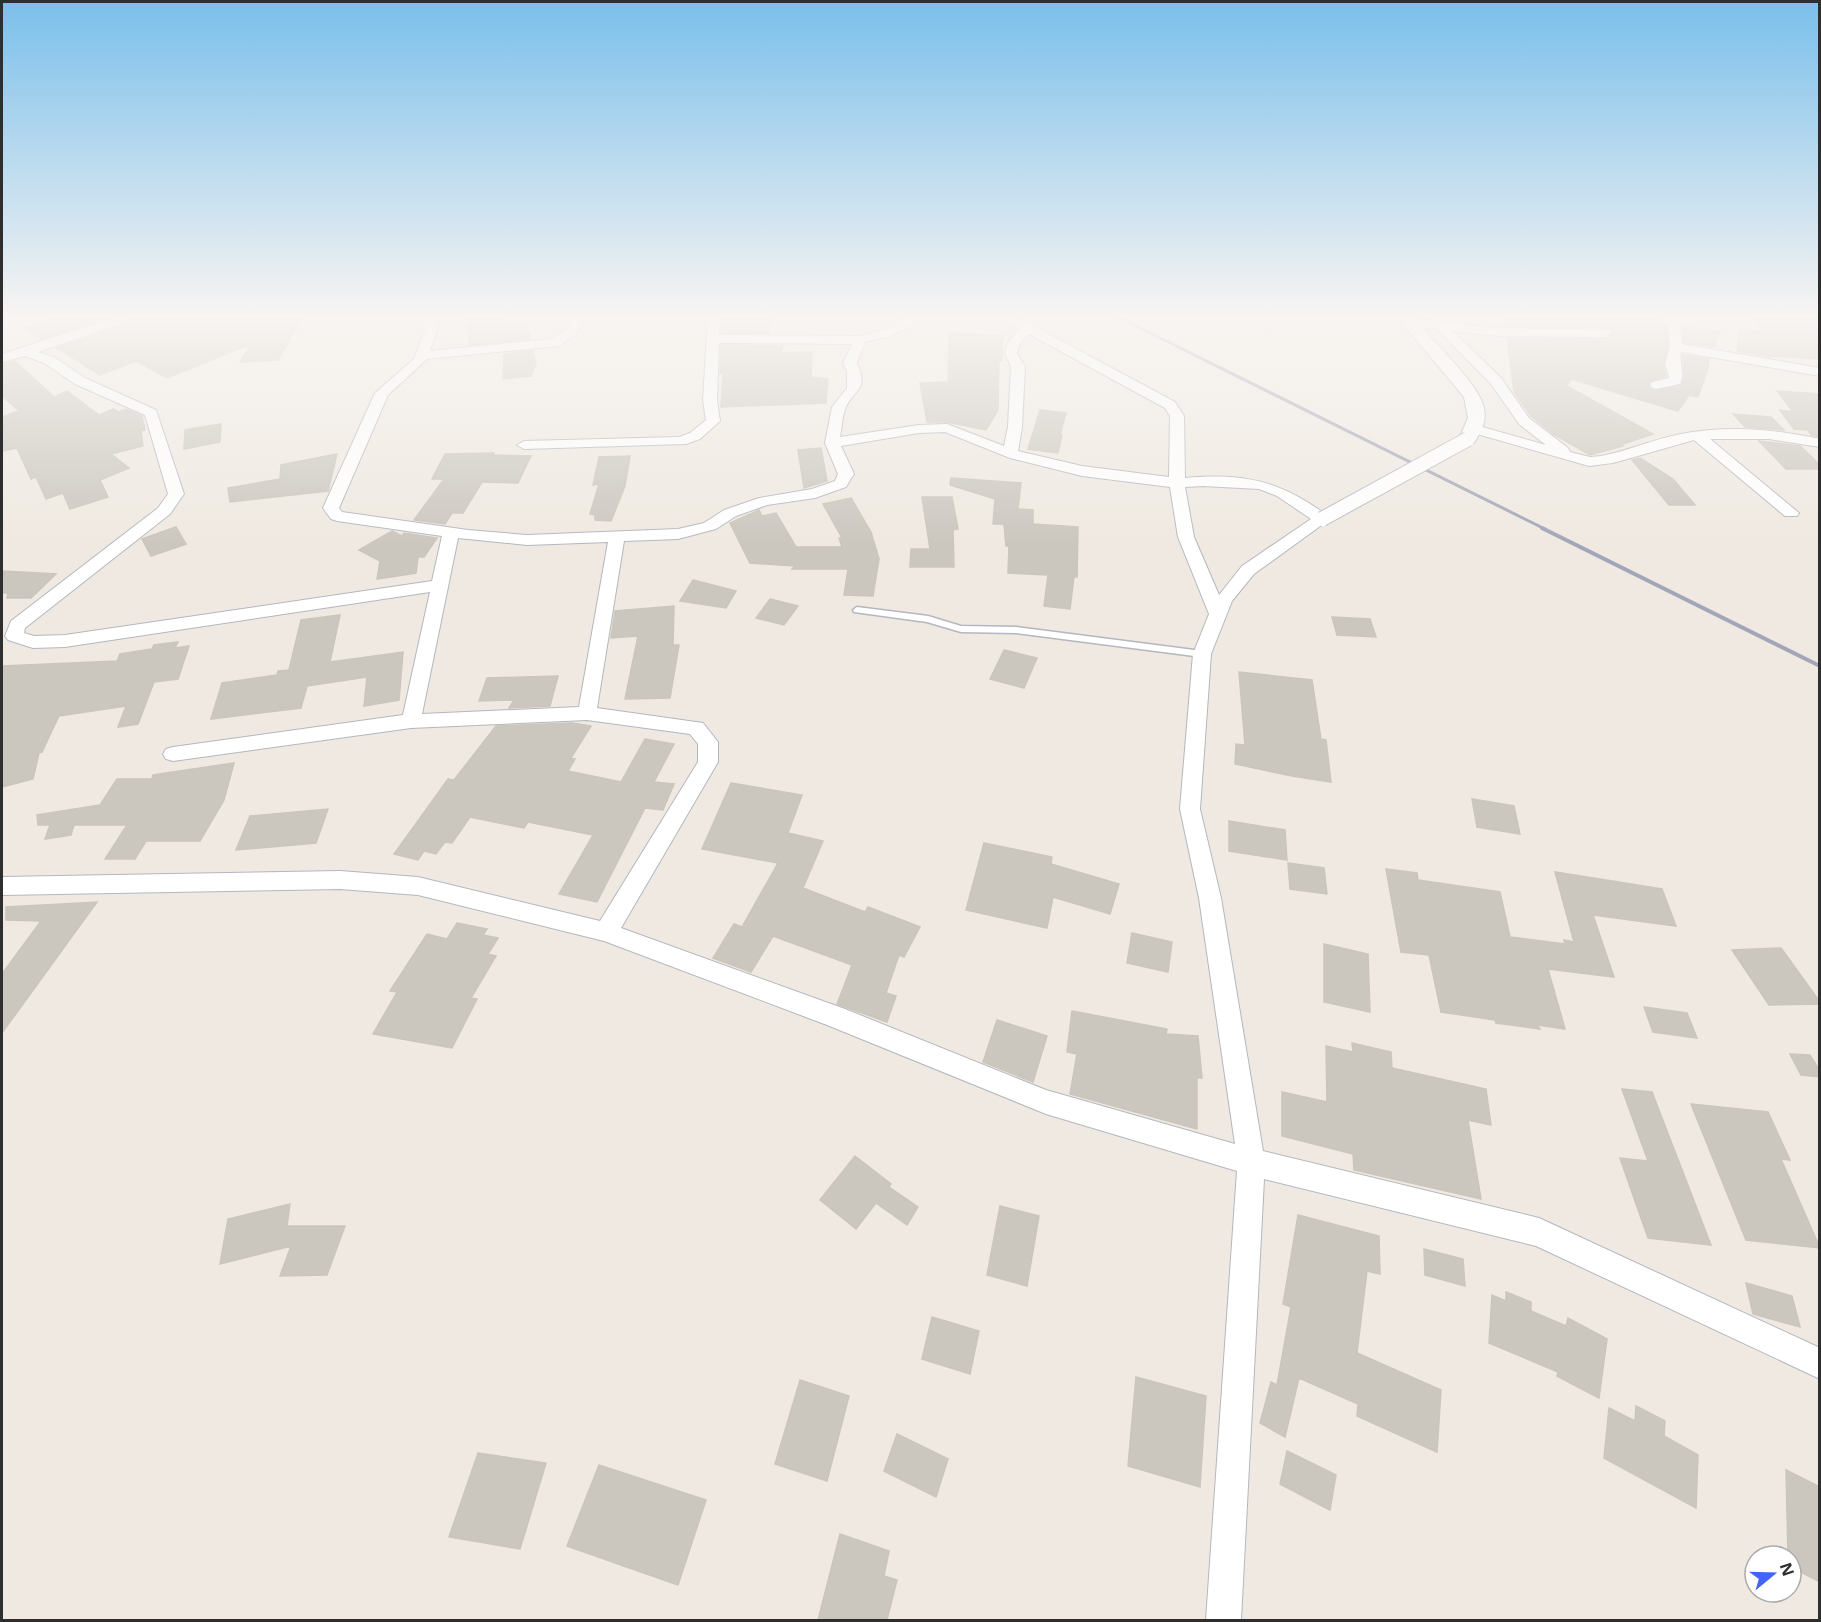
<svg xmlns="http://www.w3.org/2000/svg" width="1821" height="1622" font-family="'Noto Sans',sans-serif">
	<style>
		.building { fill: #cbc7bf; stroke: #cbc5ba; stroke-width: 1.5 }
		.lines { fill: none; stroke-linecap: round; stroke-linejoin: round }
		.service-casing { stroke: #b4b7c1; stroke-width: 3 }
		.minor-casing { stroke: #b4b7c1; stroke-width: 2 }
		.tertiary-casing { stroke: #b4b7c1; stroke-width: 2 }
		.service { fill: #fff; fill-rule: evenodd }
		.minor { fill: #fff; fill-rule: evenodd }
		.tertiary { fill: #fff; fill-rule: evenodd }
		.rail-far1 { stroke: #a3a6b8; stroke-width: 3 }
		.rail { stroke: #a3a6b8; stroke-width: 4 }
		.minor-bridge-casing { stroke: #b4b7c1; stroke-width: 16; stroke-linecap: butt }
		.minor-bridge { stroke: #fff; stroke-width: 14 }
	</style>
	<rect width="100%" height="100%" fill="#efe9e1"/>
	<path class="building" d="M54,318H106L42,339L25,328Z
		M133,318H302L278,360L240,362L251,344L167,378L136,361L100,375L57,348L130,323Z
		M466,318H502L506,329V325L525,322L530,339L470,345Z
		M722,318H769V333H721Z
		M1504,318H1657L1661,323L1666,324L1668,347L1663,364L1666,376L1650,381L1648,384L1650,389L1657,391L1682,385L1684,376L1683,355L1709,359L1708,368L1698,397L1689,395L1678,411L1571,379L1567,386L1653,434L1620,445L1623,446L1590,455L1553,434L1531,416L1514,392L1507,338L1605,339L1612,335L1613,332L1609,328L1505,326Z
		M1755,318L1820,319V359L1764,356L1737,351L1740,329L1762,332Z
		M1683,326L1720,332L1715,347L1684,342Z
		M949,333L1003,336L1002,361H999L998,410L986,430L947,422H927L920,383L948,382Z
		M721,345L783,346L781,353L812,352L811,377L828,379L826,403L721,407L723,373H720Z
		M533,351L536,363L531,376L503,379L504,354Z
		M15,361L54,397L67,391L99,415L113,409L119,412L126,409L142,416L145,430L141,431L143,446L111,454L129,468L100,480L108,497L70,509L63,493L46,499L36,477L31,479L17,448L2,451V417L19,411L2,396V364Z
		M1777,391L1820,394V437L1811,435L1808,430L1794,429L1780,410L1793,412Z
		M1040,410L1066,413L1060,435H1062L1058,453L1028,449Z
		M1733,414L1771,417L1784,430L1745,427Z
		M221,424L220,442L184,449L185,430Z
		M1759,441L1800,446L1820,465V469H1786Z
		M821,448L827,481L804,488L798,450Z
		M494,453L493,455L531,456L518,483L482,482L463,513H452L445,524L414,520L444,479H432L445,454Z
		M337,454L328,491L230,502L228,488L280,479L281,465Z
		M630,456L625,486L611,521L595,520V515L590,514L599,484L593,485L599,457Z
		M1640,458L1673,479L1695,505H1669L1632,460Z
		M951,478L1021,483L1018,509L1033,510V524L1078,527L1077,577H1074L1070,609L1044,606L1048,575L1008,573L1009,546H1006L1004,524H993L995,499L950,485Z
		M922,497H952L958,529L953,530L954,567H910L911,549H930Z
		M851,498L871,532L879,559L873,596L844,595L848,569H792L795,566L750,563L730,523L759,510L762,516L776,513L796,547H842L839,538H842L823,504Z
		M176,527L186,544L151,556L142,539Z
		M392,531L402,536L404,533L437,538L424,557H418L416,573L377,579L380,561L359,550Z
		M2,571L56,574L31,598H7L8,593H2Z
		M693,580L736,591L726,608L680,601Z
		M770,599L798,606L784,625L756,618Z
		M674,606L673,645H679L670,698L625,699L638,636L611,638L615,611Z
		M340,615L330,662L403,652L399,700L364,706L367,677L307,686L301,708L211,719L222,683L277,675L278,671L289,670L301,620Z
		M1332,617L1370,619L1376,637L1337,635Z
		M178,642L175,648L189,646L178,679L154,682L138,724L118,727L126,706L59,716L42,752L39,753L33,779L2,787V666L117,661L120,654L152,649L154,645Z
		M1004,650L1037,658L1024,688L990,679Z
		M1239,672L1312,680L1321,739L1326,740L1331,782L1292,776L1235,764L1236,744L1245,745Z
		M558,676L550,706L509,708L514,700L479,701L487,678Z
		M572,723L591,726L571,758L575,759L568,771L621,782L645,739L674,744L654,782L674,784L663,810L645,808L597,902L559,894L593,835L528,822L524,828L470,817L452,843L445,842L436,854L424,851L418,860L394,854L448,779L454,780L496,726Z
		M234,763L224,800L200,841H146L135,859H105L127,825H74L71,835L45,839L50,825H38L37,815L100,805L117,779H152L153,775Z
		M731,783L802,795L788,833L823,841L803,888L865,912L868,907L920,927L904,957L899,955L886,993L896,996L887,1022L837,1004L852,965L773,936L751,972L713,958L734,924L742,927L778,863L702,849Z
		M1472,799L1514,806L1520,834L1477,827Z
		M328,809L316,843L236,850L250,816Z
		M1229,821L1285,830L1287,860L1229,851Z
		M984,843L1052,857L1051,864L1119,884L1110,914L1053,897L1047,928L966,910Z
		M1288,863L1324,868L1327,894L1290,889Z
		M1386,869L1417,873L1418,880L1500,892L1510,937L1565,944L1564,940L1574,942L1555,872L1662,889L1676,926L1593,915L1614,977L1548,969L1565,1029L1538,1025L1540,1029L1496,1023L1495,1020L1441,1012L1429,955L1401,952Z
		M97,902L2,1033V974L41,921L6,920V907Z
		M457,923L487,929L483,935L498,938L488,954L496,956L471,998L477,999L452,1048L373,1034L397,992L390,991L427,934L447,939Z
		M1132,933L1172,942L1168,972L1127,963Z
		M1324,944L1368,954L1370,1012L1324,1002Z
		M1781,948L1820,1002V1004L1769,1005L1732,950Z
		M1644,1007L1687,1013L1697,1038L1653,1032Z
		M1072,1011L1167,1029L1166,1034L1198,1036L1202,1078H1197V1129L1070,1094L1077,1054L1067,1052Z
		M997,1020L1047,1036L1033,1082L983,1062Z
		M1352,1043L1391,1052L1392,1068L1486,1089L1491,1125L1468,1120L1481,1199L1354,1170L1353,1154L1282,1136V1092L1327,1102L1326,1046L1353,1052Z
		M1790,1054L1810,1055L1820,1071V1077L1801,1075Z
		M1622,1089L1652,1092L1711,1245L1648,1238L1620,1158L1648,1161Z
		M1691,1104L1768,1112L1790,1160L1781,1159L1820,1248L1746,1240Z
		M855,1156L891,1184L889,1187L918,1207L907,1225L876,1203L856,1229L820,1200Z
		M290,1204L287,1226H345L327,1275L280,1276L291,1246L220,1264L228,1219Z
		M1000,1206L1039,1216L1027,1286L987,1275Z
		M1298,1215L1379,1236L1380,1274L1367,1271L1357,1353L1441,1390L1437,1452L1357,1416L1358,1404L1299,1378L1285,1437L1260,1423L1271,1382L1277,1385L1291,1307L1283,1304Z
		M1424,1249L1463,1259L1465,1286L1425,1275Z
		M1746,1283L1792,1296L1800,1327L1753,1314Z
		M1506,1292L1531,1302V1311L1566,1326L1568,1318L1607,1339L1599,1398L1557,1376L1558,1372L1489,1343L1492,1295L1506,1301Z
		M932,1317L979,1331L970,1374L922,1359Z
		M1136,1377L1206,1396L1200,1487L1128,1466Z
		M800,1380L849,1396L827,1481L775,1464Z
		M1636,1406L1665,1421L1664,1436L1698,1455L1696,1508L1604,1458L1609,1408L1635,1421Z
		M897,1434L948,1459L936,1497L884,1471Z
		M1287,1451L1336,1475L1330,1510L1280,1484Z
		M478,1453L546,1463L520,1549L449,1537Z
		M599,1465L706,1500L678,1585L567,1546Z
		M1786,1470L1820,1487V1582L1791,1567V1556H1788Z
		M840,1534L889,1551L884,1576L897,1580L887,1620H818Z"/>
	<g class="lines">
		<defs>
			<path id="service" d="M857,607L928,616L961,626L1016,627L1202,651L1207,654L1202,657L1016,633L961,632L927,622L854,612L853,610Z"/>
			<path id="minor" d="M113,318H131L129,321L38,352L54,357L85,378L156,410L184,494L170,514L25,628L24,633L34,636L65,635L432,581L442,536L337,521L331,519L323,508L375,393L414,359L425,330L424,318H436L437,330L430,351L551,339L567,329L572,318H584L576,334L559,346L427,359L388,395L339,508L342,512L468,530L527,535L678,529L704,523L724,510L759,498L812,489L835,481L838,474L825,443L832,407L847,388V372L843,363L852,344L719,343L717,400L720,421L700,439L686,444L524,449L517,445L524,441L679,437L690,433L706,420L703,400L708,318H720L719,335L860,336L888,329L898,324L903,318H915C903,336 885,337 865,342L857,363C869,390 855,388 846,407C842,416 842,428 840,437L919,425L947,424L1004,446L1008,427L1011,366L1005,354L1008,342L1020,329L1004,318H1019L1175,402L1184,416L1185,478C1230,474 1268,477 1307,502C1315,507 1324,512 1330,519L1254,574L1232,601L1211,654L1200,809L1221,898L1263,1151L1539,1218L1820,1348V1379L1536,1246L1264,1179L1241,1620H1206L1237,1171L1046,1114L827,1025L604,941L418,895L340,889L2,895V877L340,871L418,877L600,921L698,762V744L690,734L587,720L411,728L173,761L166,759L163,754L166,749L173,747L403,715L430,592L65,647L33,648L8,640L5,636L11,621L158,508L168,494L145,415L75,384L44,363L25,356L2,362V354ZM1029,334L1165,408L1170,416L1169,477L1082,466L1018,451L1022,427L1025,366L1017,354L1020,343ZM945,432L1010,458L1082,476L1170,487L1178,537L1209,614L1193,654L1180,809L1199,898L1235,1144L1046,1090L845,1009L621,928L718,762V742L703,723L597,708L624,541L678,539L716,529L736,516L767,505L815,498L846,487L854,474L841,446L919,433ZM1203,486L1259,489L1277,496L1311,519L1242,566L1219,595L1194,537L1185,487ZM458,538L527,545L608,542L579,707L422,714Z
				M1409,318L1496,328L1609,330L1611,333L1605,337L1496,336L1453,331L1501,378L1529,418L1568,448L1570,452L1590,457L1601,456C1628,451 1654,439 1681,434C1727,425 1775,429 1820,439V447L1769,439H1710L1799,513L1797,516H1785L1694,440L1613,463L1589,466L1470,432L1468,429L1470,426L1475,425L1546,445L1519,424L1491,384L1437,329L1405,325L1403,322L1405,319Z
				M1668,318H1680L1682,344L1820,368V376L1681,352C1679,363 1685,374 1680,384L1657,389L1652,388L1650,385L1652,382L1669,378L1665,363L1670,347Z"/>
			<path id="tertiary" d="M1398,318H1413C1430,338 1480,385 1484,408C1487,421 1481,432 1474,443H1462L1459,439L1468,418L1464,397Z"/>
		</defs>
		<use href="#service" class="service-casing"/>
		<use href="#minor" class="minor-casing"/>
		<use href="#tertiary" class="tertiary-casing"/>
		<use href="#service" class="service"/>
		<use href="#minor" class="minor"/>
		<use href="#tertiary" class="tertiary"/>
		<path class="rail-far1" d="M1120,318L1545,529"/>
		<path class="rail" d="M1542,528L1820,666"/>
		<defs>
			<path id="minor-bridge" d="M1322,519L1468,439"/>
		</defs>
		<use href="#minor-bridge" class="minor-bridge-casing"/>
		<use href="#minor-bridge" class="minor-bridge"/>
	</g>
	<linearGradient id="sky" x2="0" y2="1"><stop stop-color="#7abfeb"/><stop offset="0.58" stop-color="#f8f5f2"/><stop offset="1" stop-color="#f8f5f2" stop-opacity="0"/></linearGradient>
	<rect width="1821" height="545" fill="url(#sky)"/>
	<rect width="1821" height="1622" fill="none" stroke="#2e2e2e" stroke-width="6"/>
	<g transform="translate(1773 1574) rotate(71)"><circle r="28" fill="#ffffff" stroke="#ababab" stroke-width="1.5"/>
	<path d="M0-4.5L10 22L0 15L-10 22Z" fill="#4264fb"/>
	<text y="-9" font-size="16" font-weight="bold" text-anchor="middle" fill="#2e2e2e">N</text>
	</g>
</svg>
